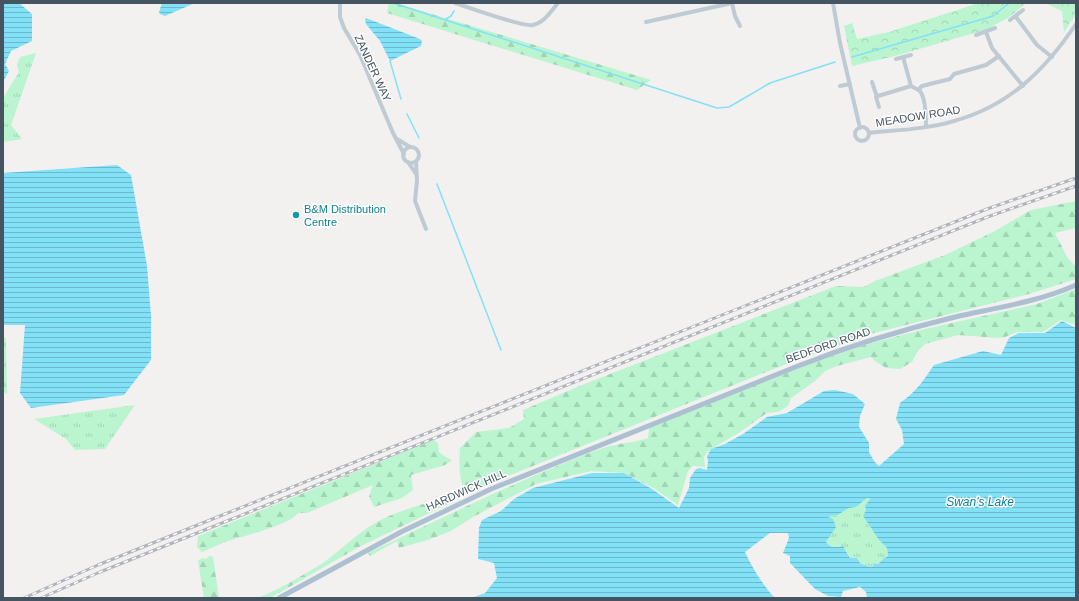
<svg xmlns="http://www.w3.org/2000/svg" width="1079" height="601" font-family="Arial,sans-serif">
	<style>
		.grass { fill: url(#grass-tufts) }
		.forest { fill: url(#forest-firs) }
		.park { fill: url(#park-crowns) }
		.water { fill: url(#water-rules); fill-rule: evenodd }
		.lines { fill: none; stroke-linecap: round; stroke-linejoin: round }
		.stream { stroke: #82e1f7; stroke-width: 1.5 }
		.minor { stroke: #bfcbd3; stroke-width: 4 }
		.major { stroke: #acc0d2; stroke-width: 5 }
		.rail-casing { stroke: #b1b5bb; stroke-width: 3 }
		.rail { stroke: #fff; stroke-width: 1.5; stroke-dasharray: 4.5; stroke-linecap: butt }
		.culture-dot { fill: #0f9aa8; stroke: #fff; stroke-width: 1.5 }
		.labels { text-anchor: middle; dominant-baseline: central; stroke-width: 3; stroke-linejoin: round; paint-order: stroke }
		.street-label { font-size: 11px; fill: #455460; stroke: #fff }
		.culture-label { font-size: 11px; fill: #0d838f; stroke: #fff; text-anchor: start }
		.water-label { font-size: 12px; font-style: italic; fill: #03819f; stroke: #fff }
	</style>
	<defs>
		<pattern id="grass-tufts" width="24" height="20" patternUnits="userSpaceOnUse"><rect width="24" height="20" fill="#baf5cf"/><path d="M3 7l-1-3M5 7V3M7 7l1-3M15 17l-1-3M17 17v-4M19 17l1-3" fill="none" stroke="#a1d4b4"/></pattern>
		<pattern id="forest-firs" width="22" height="20" patternUnits="userSpaceOnUse"><rect width="22" height="20" fill="#baf5cf"/><path d="M5 1l3.5 6h-7zM16 11l3.5 6h-7z" fill="#a1d4b4"/></pattern>
		<pattern id="park-crowns" width="20" height="18" patternUnits="userSpaceOnUse"><rect width="20" height="18" fill="#baf5cf"/><path d="M2 6a3 3 0 1 1 6 0M12 15a3 3 0 1 1 6 0" fill="none" stroke="#a1d4b4"/></pattern>
		<pattern id="water-rules" width="6" height="5" patternUnits="userSpaceOnUse"><rect width="6" height="5" fill="#82e1f7"/><path d="M0 2.5h6" fill="none" stroke="#6cb9cb"/></pattern>
	</defs>
	<rect width="100%" height="100%" fill="#f3f0f0"/>
	<path class="grass" d="M36,53L11,125L22,139L3,142V98L19,72L17,65L20,57Z
		M3,338H6L7,394L3,392Z
		M135,405L105,449L75,450L66,439L34,419Z
		M867,498H870V499L865,506L866,510L863,516L879,540L887,548L888,555L887,557L884,558L878,564L877,563L870,567L850,558L846,550L840,546C835,548 829,547 826,542L834,529L828,517L833,515L836,516L849,508L856,507Z"/>
	<path class="forest" d="M389,3H395L651,80L637,90L387,13Z
		M1076,201V228L1055,233L1067,257L1076,267V279L1029,294L866,335L776,368L466,493C458,477 459,465 460,448L476,432L509,428L524,419L523,410L582,385L836,286L864,287L875,281L945,255L993,232L1031,210Z
		M1076,289V325L1061,320L1043,332H1017L1005,337L998,338L958,335L925,344L917,352L912,362L900,369L886,368L875,361L871,357L837,366L825,371L815,381L791,398L788,406L778,412L767,413L740,432L708,451L704,457L705,467L693,466L688,471L678,505L655,489L624,473L591,471L536,484L473,517L451,531L428,540L399,548L397,541L370,556L368,553C442,518 516,481 592,452C600,449 608,446 616,445C627,442 637,442 648,438L649,428L809,364L868,344L925,329L1037,304Z
		M434,440L438,443L439,452L444,456L452,460L445,465L411,475L413,490L402,498L374,507L369,497L373,485L307,513H298C290,525 246,535 231,540C221,543 212,548 202,552L197,547L198,536Z
		M456,492L460,495L450,503L359,547L270,598H258C281,588 302,576 323,563C341,550 357,533 377,522C391,514 408,509 423,504L426,506Z
		M209,556L213,557L219,598H204L198,561L202,558L206,559Z"/>
	<path class="park" d="M979,3H1026L1008,18L985,30L895,56L852,66L844,26L852,23L857,39L889,32Z
		M1045,3H1076V14L1064,32L1062,11Z"/>
	<path class="water" d="M3,3H19L32,14V41L11,51L5,64L9,71L3,82Z
		M162,3H195L165,16L160,14L159,12Z
		M366,18L420,39L422,41L421,46L390,61L380,41L366,24L365,19Z
		M117,165L131,175L147,266L151,316V360L124,395L31,408L20,393L25,325H3V173Z
		M1062,321L1076,328V598H867L866,592L860,587L843,591L841,597L828,596L815,589L790,563V556L783,553L789,538L788,533H770L745,552C753,569 762,584 775,598H474V597L485,593L497,578L494,563L478,559L479,528L482,520L501,511L514,499L533,488L592,473H624L652,489L679,508L689,488L690,478L696,469L700,468L707,470L708,461L707,456L711,449L725,444L743,434L767,417L787,413L824,391L835,390L853,394L865,404L860,416L859,427L869,443V452L874,461L879,466L904,444L902,430L896,419L900,403C916,392 923,381 934,365L983,351L1001,355L1009,338L1019,333H1045ZM867,498H870V499L865,506L866,510L863,516L879,540L887,548L888,555L887,557L884,558L878,564L874,563L873,566L870,567L860,563L857,558H850L843,546C836,547 831,549 826,542L836,527L833,519L828,517L833,515L836,516L849,508L856,507Z"/>
	<g class="lines">
		<path class="stream" d="M393,3L717,108L729,107L770,83L835,62
			M1073,3L1076,4
			M446,19L451,16L454,11
			M852,57L983,19L993,16L1009,3
			M390,61L401,99
			M407,114L419,138
			M437,184L501,350"/>
		<path class="minor" d="M340,3V17L344,28L360,55L393,133L404,154
			M455,3C468,7 524,28 533,25C544,23 551,11 558,3
			M732,3L735,16L740,26
			M833,3L840,43L860,128
			M1016,17L1037,45L1052,57
			M1010,20L1023,10
			M646,22L732,3
			M986,32L992,48L1023,86
			M976,35L995,28
			M903,57L911,86
			M896,59L911,55
			M872,82L876,94L878,96
			M840,86L850,84
			M918,90L922,86L950,79L954,74L986,65L999,56
			M879,107L876,97L878,96L911,86C914,88 918,89 920,91C926,99 926,116 926,126
			M855 134a7 7 0 1 1 14 0a7 7 0 1 1-14 0Z
			M869,133C897,130 928,129 954,121C1009,106 1045,70 1076,24
			M397,139L410,147
			M403 155a8 8 0 1 1 16 0a8 8 0 1 1-16 0Z
			M408,162L416,174
			M416,162L417,180L415,201L426,229"/>
		<path class="major" d="M279,598L401,532L491,489L798,366C849,346 901,330 955,317C995,308 1038,302 1076,285"/>
		<defs>
			<path id="rail" d="M24,598L98,565L215,518L987,209L1076,178
				M41,598L100,572L217,525L990,216L1076,186"/>
		</defs>
		<use href="#rail" class="rail-casing"/>
		<use href="#rail" class="rail"/>
	</g>
	<circle class="culture-dot" cx="296" cy="215" r="4"/>
	<g class="labels">
		<g class="street-label">
			<text transform="translate(373 68) rotate(65)">ZANDER WAY</text>
			<text transform="translate(918 116) rotate(-9)">MEADOW ROAD</text>
			<text transform="translate(828 345) rotate(-19)">BEDFORD ROAD</text>
			<text transform="translate(466 490) rotate(-24)">HARDWICK HILL</text>
		</g>
		<g class="culture-label">
			<text x="304" y="209">B&amp;M Distribution<tspan x="304" dy="13">Centre</tspan></text>
		</g>
		<g class="water-label">
			<text x="980" y="502">Swan's Lake</text>
		</g>
	</g>
	<rect width="1079" height="601" fill="none" stroke="#455460" stroke-width="8"/>
</svg>
